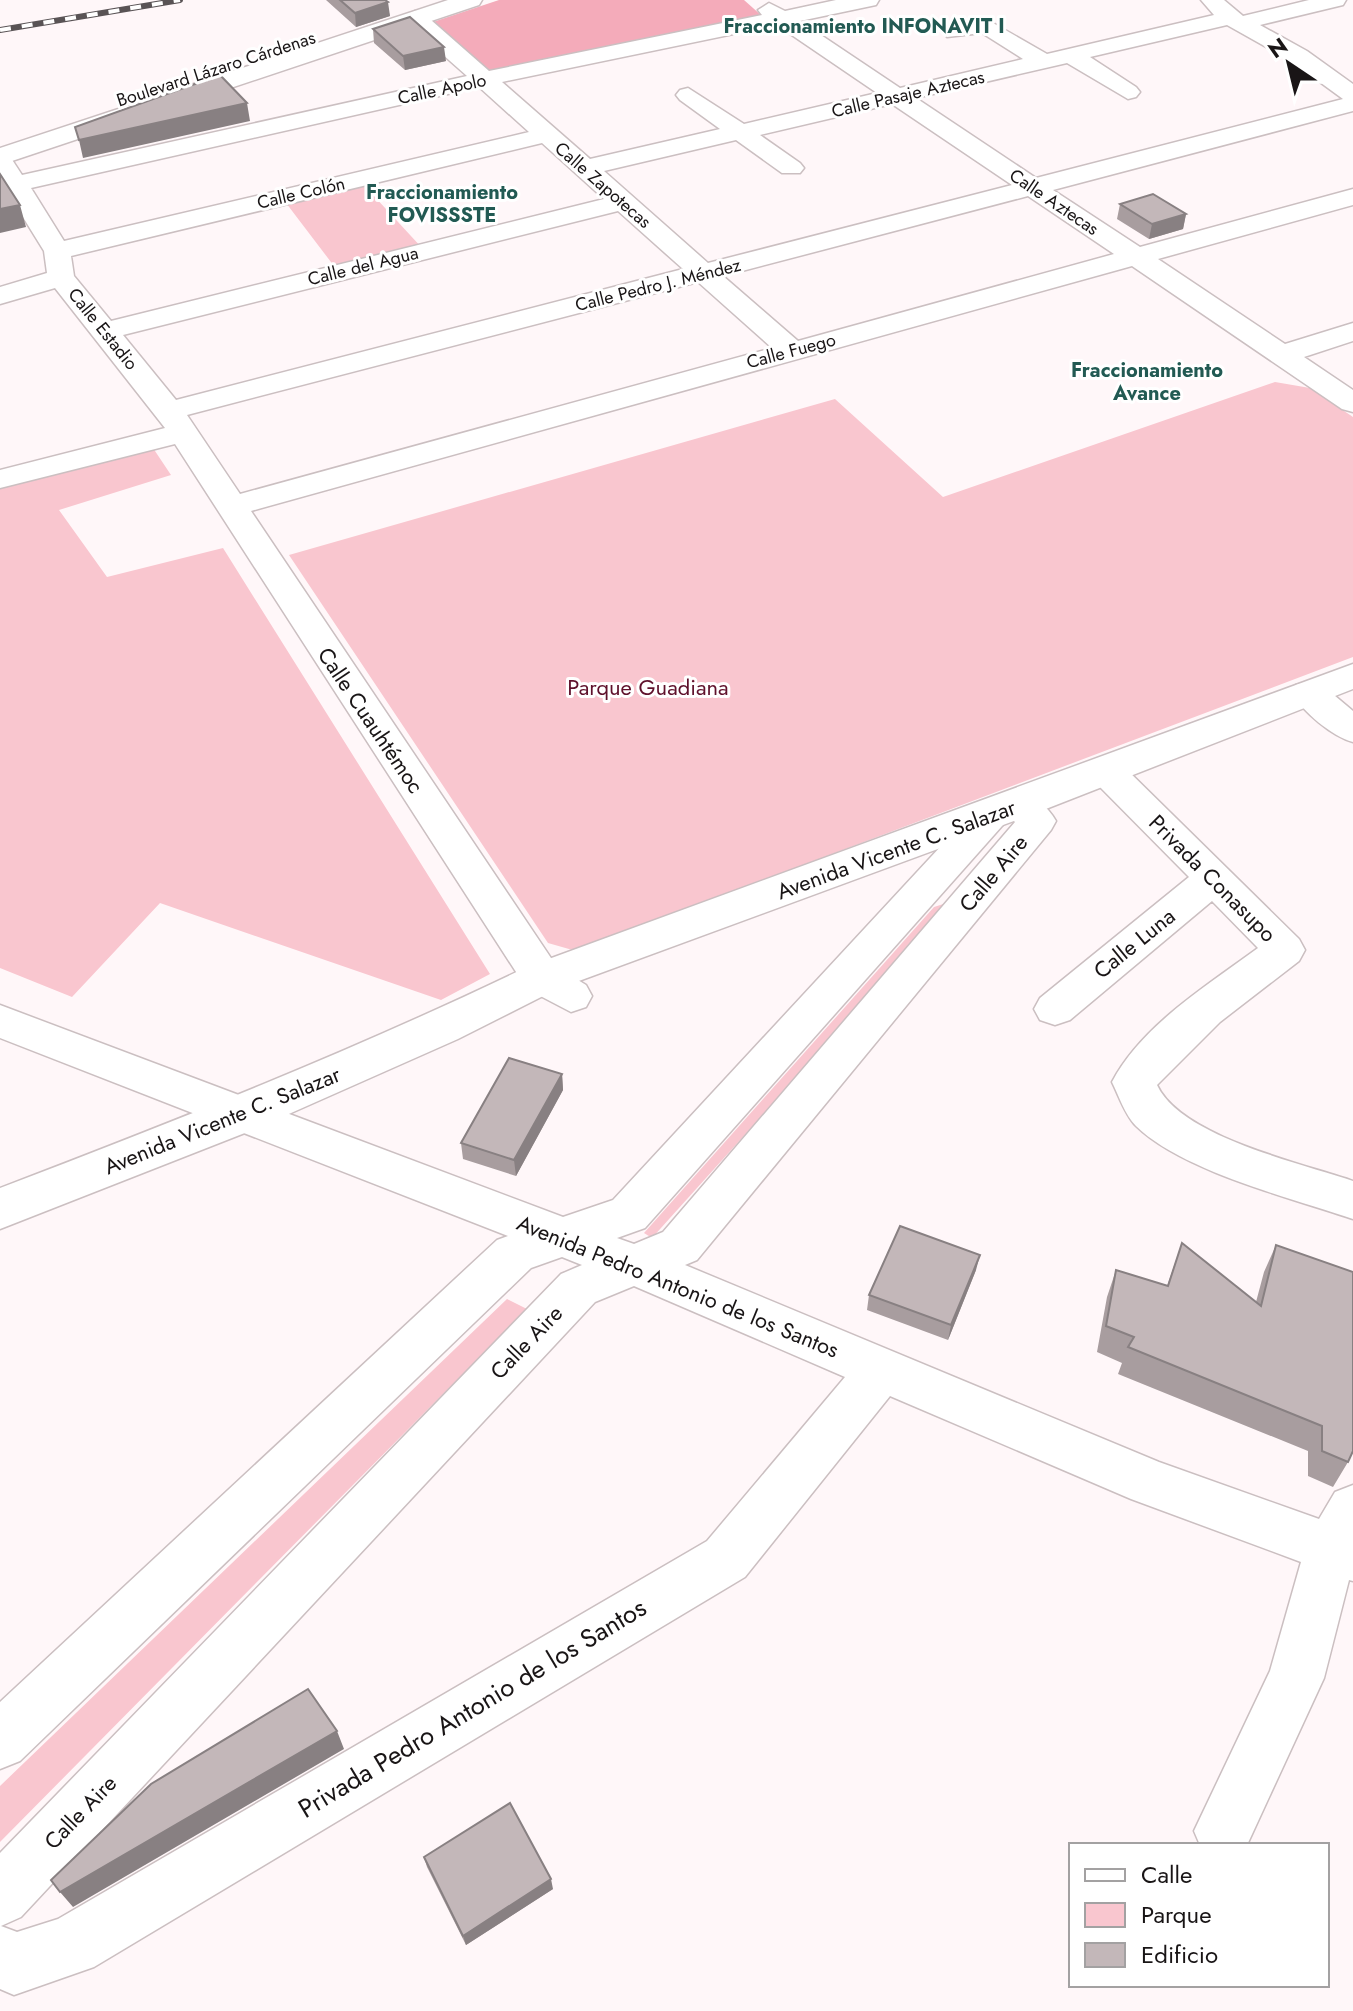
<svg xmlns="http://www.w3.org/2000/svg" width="1353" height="2011" font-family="Jost,sans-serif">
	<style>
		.green { fill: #f9c6cf }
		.forest { fill: #f4abba }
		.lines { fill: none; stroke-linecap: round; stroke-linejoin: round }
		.minor-casing { stroke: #cbbfc1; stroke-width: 3 }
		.major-casing { stroke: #cbbfc1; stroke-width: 3 }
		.minor { fill: #fff; fill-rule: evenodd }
		.major { fill: #fff; fill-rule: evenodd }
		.rail-casing { stroke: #595355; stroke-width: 6 }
		.rail { stroke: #fff; stroke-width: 4; stroke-dasharray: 11; stroke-linecap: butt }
		.wall { fill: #a89d9f }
		.shaded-wall { fill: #888082 }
		.building { fill: #c3b7b9; stroke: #888082; stroke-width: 2 }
		.labels { text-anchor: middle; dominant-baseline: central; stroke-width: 6; stroke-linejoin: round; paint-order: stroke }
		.far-street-label { font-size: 18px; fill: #191516; stroke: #fff }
		.far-neighbourhood-label { font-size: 20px; font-weight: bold; fill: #225a53; stroke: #fff }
		.park-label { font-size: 22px; fill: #5f112c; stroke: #fff }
		.street-label { font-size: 22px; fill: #191516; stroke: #fff }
		.near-street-label { font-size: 26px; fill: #191516; stroke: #fff }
	</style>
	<rect width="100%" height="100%" fill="#fff7f9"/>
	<path class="green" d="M361,182L423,249L337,270L283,199Z
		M1275,382L1310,388L1353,417V657L576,951L548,943L289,555L835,399L943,497Z
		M153,448L171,475L59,510L107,577L223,548L490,974L441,1000L160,903L72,997L0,968V486Z
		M956,900L652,1238L644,1233L934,907Z
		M507,1299L527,1309L0,1842V1786Z"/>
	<path class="forest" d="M499,0H744L762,16L487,75L427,24Z"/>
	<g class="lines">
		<defs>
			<path id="minor" d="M836,0H879L876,5L800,21L900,88L1023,59L982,33L947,37L944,32L947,27L986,19L1047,54L1214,15L1201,0H1224L1243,16L1309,0H1346L1343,5L1260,25L1307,51L1353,84V111L1053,190L1140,247L1353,189V205L1158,259L1285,344L1353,323V341L1304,357L1353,390V412L1342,409L1132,266L251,511L557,967L586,985L592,996L586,1007L571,1012L527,989L175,444L0,488V470L165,428L55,288L0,304V287L47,273L44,251L0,180V152L9,155L22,175L467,76L407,23L404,18L415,11L423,13L489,71L762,15L758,10L769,3L785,11ZM777,25L877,93L744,124L688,88L680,90L676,95L680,100L720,129L590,159L502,82ZM1227,25L1291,61L1343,99L1036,178L916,98L1067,63L1128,99L1136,97L1140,92L1136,87L1090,57ZM479,87L529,132L64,241L31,188ZM892,104L1012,185L708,263L604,171L736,140L782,173H800L804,168L800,163L760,135ZM542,143L604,199L111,321L74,276L71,256ZM1028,196L1114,254L798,341L723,276ZM618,211L683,269L176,400L123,335ZM698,282L772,348L240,494L187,415Z
				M1309,682L1322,685L1353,711V742C1331,736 1304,712 1291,693L1296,685Z
				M1106,759L1119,762L1299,939L1305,950L1299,961L1220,1022L1157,1085C1181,1137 1301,1163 1353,1181V1219C1291,1198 1182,1171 1136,1126C1125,1115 1119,1096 1112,1082C1142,1025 1208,985 1258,948L1212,901L1070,1020L1055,1025L1040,1020L1034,1009L1040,998L1189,877L1093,780L1087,771L1093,762Z
				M1019,791C1036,796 1047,806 1056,821L1051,830L697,1260L685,1265L1159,1462L1319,1519L1335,1492L1353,1485V1581L1349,1580L1324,1678L1247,1845H1200L1194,1831L1270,1671L1301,1562L1131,1499L890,1396L745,1577L94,1967L14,1995L0,1989V1853L561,1274L582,1265L562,1257L531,1268L20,1761L0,1769V1702L497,1240L508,1236L0,1038V1005L563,1217L613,1200L980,804L993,800L1001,802L1006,795ZM1010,817L1015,822L663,1232L634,1244L617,1238L645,1228ZM634,1286L845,1377L707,1541L58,1919L17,1932L1,1926L21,1917L595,1302Z"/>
			<path id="major" d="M448,0H482L479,5L0,165V148Z
				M1353,664V689L1033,814L557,989L458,1039L255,1129L0,1229V1188C178,1120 355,1050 527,967Z"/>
		</defs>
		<use href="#minor" class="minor-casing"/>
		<use href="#major" class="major-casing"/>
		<use href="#minor" class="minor"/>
		<use href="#major" class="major"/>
		<defs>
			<path id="rail" d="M0,30L180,0"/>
		</defs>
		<use href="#rail" class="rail-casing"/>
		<use href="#rail" class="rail"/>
	</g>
	<path class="wall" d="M326,0H385L390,16L356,27Z
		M373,29L446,61L405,70L374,43Z
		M1120,204L1186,214L1183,229L1149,239L1117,219Z
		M562,1074L563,1090L516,1176L463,1159L461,1143Z
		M1182,1243L1256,1302L1264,1272L1276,1245L1348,1462L1333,1487L1308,1476V1451L1118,1374L1122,1363L1097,1352L1107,1297L1116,1270L1167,1286Z
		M976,1270L948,1340L867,1310L869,1295Z
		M424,1857L553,1889L466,1945L427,1867Z"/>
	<path class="shaded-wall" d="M388,2L390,16L356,27L355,13Z
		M444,47L446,61L405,70L403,56Z
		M247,103L250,121L83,158L79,140Z
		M20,205L26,227L0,233V209Z
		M1186,214L1183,229L1149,239L1152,224Z
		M562,1074L563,1090L516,1176L514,1160Z
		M980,1255L976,1270L948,1340L951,1325Z
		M337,1731L344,1749L73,1907L60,1892Z
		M551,1879L553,1889L466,1945L463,1936Z"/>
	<path class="building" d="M340,0H385L388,2L355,13Z
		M410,17L444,47L403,56L373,29Z
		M220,75L247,103L79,140L75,127Z
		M0,174L20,205L0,209Z
		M1153,194L1186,214L1152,224L1120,204Z
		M509,1058L562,1074L514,1160L461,1143Z
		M900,1226L980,1255L951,1325L869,1295Z
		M1182,1243L1261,1306L1276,1245L1353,1272V1451L1348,1462L1322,1451V1426L1128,1347L1134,1337L1106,1326L1116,1270L1168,1286Z
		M308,1689L337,1731L60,1892L51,1880L151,1784Z
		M510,1803L551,1879L463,1936L424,1857Z"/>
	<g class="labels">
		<g class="far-street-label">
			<text transform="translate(216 69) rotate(-18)">Boulevard Lázaro Cárdenas</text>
			<text transform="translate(442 89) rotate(-12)">Calle Apolo</text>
			<text transform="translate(908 94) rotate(-13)">Calle Pasaje Aztecas</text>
			<text transform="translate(603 185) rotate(41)">Calle Zapotecas</text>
			<text transform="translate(301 193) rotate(-13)">Calle Colón</text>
			<text transform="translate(1054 202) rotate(34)">Calle Aztecas</text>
			<text transform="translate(363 266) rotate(-14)">Calle del Agua</text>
			<text transform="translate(658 285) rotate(-14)">Calle Pedro J. Méndez</text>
			<text transform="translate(103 329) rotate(51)">Calle Estadio</text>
			<text transform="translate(791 351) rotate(-15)">Calle Fuego</text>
		</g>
		<g class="far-neighbourhood-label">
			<text x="864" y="26">Fraccionamiento INFONAVIT I</text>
			<text x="442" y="192">Fraccionamiento<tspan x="442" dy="23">FOVISSSTE</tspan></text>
			<text x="1147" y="370">Fraccionamiento<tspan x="1147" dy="23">Avance</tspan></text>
		</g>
		<g class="park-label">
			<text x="648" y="687">Parque Guadiana</text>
		</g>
		<g class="street-label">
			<text transform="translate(371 720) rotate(56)">Calle Cuauhtémoc</text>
			<text transform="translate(896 849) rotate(-20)">Avenida Vicente C. Salazar</text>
			<text transform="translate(993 873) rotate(-50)">Calle Aire</text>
			<text transform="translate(1213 878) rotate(45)">Privada Conasupo</text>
			<text transform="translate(1134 943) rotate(-39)">Calle Luna</text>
			<text transform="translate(222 1120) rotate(-22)">Avenida Vicente C. Salazar</text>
			<text transform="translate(678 1286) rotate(22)">Avenida Pedro Antonio de los Santos</text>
			<text transform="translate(526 1342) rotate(-46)">Calle Aire</text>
			<text transform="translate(80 1812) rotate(-46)">Calle Aire</text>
		</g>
		<g class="near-street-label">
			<text transform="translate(472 1708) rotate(-31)">Privada Pedro Antonio de los Santos</text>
		</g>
	</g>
	<rect x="1069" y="1843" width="260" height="144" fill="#ffffff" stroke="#a3a1a2" stroke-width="2"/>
	<rect x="1085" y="1869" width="40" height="12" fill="#ffffff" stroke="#a3a1a2" stroke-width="2"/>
	<text x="1141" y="1883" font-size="24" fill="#191516">Calle</text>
	<rect x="1085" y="1903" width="40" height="24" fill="#f9c6cf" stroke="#a3a1a2" stroke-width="2"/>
	<text x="1141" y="1923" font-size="24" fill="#191516">Parque</text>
	<rect x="1085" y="1943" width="40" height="24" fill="#c3b7b9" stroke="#a3a1a2" stroke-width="2"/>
	<text x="1141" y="1963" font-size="24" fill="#191516">Edificio</text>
	<g transform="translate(1289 64) rotate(325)" stroke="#ffffff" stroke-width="6" paint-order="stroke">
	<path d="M0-6L14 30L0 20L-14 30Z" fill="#191516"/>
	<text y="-12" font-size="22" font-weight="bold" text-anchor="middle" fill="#191516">N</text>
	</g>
</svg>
